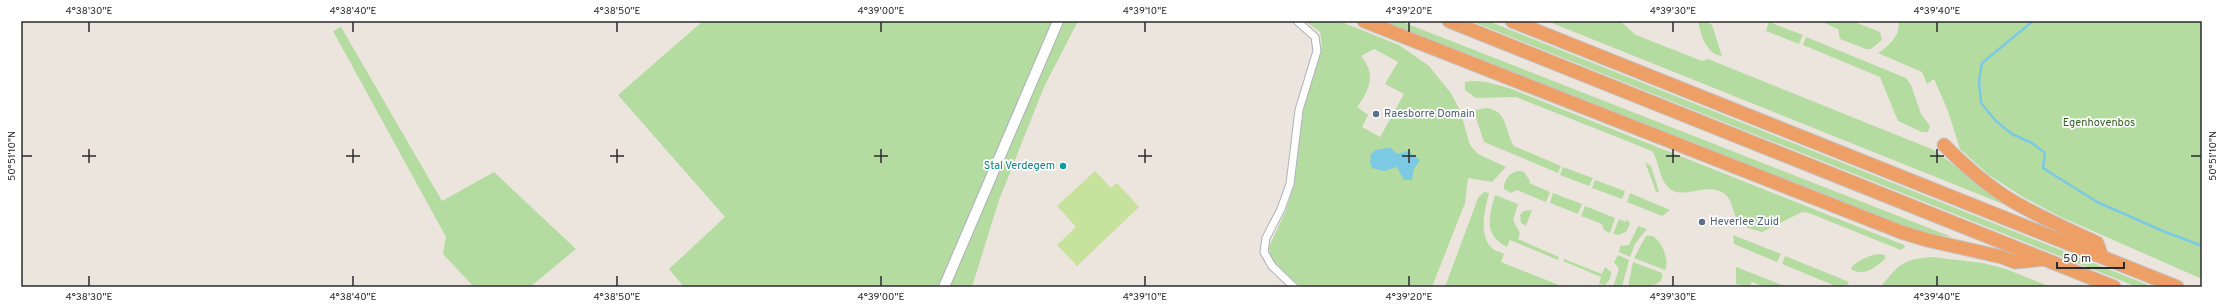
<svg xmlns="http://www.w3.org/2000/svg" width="2223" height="308" font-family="Overpass,sans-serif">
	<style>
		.green { fill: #b5dca0; fill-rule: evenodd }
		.pitch { fill: #c6e29d }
		.water { fill: #7bc9e3 }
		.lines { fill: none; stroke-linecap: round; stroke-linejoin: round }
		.stream { stroke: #7bc9e3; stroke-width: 2.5 }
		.street-casing { stroke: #aeb0ba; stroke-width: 9 }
		.secondary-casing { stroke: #aeb0ba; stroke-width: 12 }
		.highway-casing { stroke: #c4c4c4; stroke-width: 15 }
		.street { stroke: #fff; stroke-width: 7 }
		.secondary { stroke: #fff; stroke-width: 10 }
		.highway { stroke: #ee9f66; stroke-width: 13 }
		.ticks { fill: none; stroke: #2b2b2b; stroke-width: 1.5 }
		.service-dot { fill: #5c6f8a; stroke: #fff; stroke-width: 1.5 }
		.culture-dot { fill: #0f9aa8; stroke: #fff; stroke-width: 1.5 }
		.labels { text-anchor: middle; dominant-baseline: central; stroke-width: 3.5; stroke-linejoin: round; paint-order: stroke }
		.service-label { font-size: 11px; fill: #4e5e75; stroke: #fff; text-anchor: start }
		.park-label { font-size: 11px; fill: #306121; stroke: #fff }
		.culture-label { font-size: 11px; fill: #0d838f; stroke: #fff; text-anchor: end }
		.neatline { fill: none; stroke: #2b2b2b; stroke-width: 1.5 }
		.ticks-label { font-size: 10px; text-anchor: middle; fill: #2b2b2b }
	</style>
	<rect width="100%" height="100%" fill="#ebe5de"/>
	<path class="green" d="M703,21H1078L1044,87L999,200L972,287H684L669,269L725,217L618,95Z
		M1305,21H1339L1399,45L1429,66L1450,92L1460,110L1470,145L1478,154L1506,167L1492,182L1468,178L1465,203L1432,287H1301L1271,259L1269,247L1286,210L1294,185L1304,106L1322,46L1320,32ZM1374,49L1398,62L1385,84L1404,94L1380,137L1362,127L1368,115L1357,107C1369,91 1377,75 1361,56Z
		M1380,21H1400L1952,237L1926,234L1896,226Z
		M1471,21H1488L2153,287H2137Z
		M1547,21H1620L1636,35L1702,61L1708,59L1934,150L2008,206Z
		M1698,21H1705L1712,25L1722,56C1706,54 1701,35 1698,21Z
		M1820,21H1840L1845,23L1852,21L1880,32L1882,40L1871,49H1866L1840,39L1838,29Z
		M1898,21H2202V279L2061,217L2023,197L1989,175L1960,149L1948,111L1934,79L1927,84L1922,72L1878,53C1888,46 1902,35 1898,21Z
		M1769,22L1803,35L1799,44L1766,31Z
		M341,27L442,201L494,172L576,249L530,287H474L443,254L446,237L333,31Z
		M1806,37L1906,78L1911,85L1921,114L1930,126L1928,132H1922L1898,121L1880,77L1803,45Z
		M1473,81L1486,82L1509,88L1904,245L1905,247L1901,250L1809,213L1802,212L1762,232C1756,230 1744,228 1740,223C1730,213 1735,194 1716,190C1699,186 1678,201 1666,185C1659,176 1659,161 1652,151L1516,97L1476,98L1465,90V82Z
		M1486,108C1508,110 1505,132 1514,146L1561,166L1558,173L1484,142L1474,112L1476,110Z
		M1645,162L1651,166L1659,192H1656Z
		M1563,167L1593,178L1589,186L1560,175Z
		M1520,171L1524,172L1530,181L1529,183L1550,192L1546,202L1517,190L1511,193L1504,189C1503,180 1511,171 1520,171Z
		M1595,180L1625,191L1622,199L1592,188Z
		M1484,192L1489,193C1485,209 1478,235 1492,248C1495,251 1501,252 1504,254L1501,262L1564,287H1445L1478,198Z
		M1553,193L1582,204L1578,214L1550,203Z
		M1630,193L1670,210L1662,216L1627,202Z
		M1495,195L1518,204L1513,220L1520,233L1518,239L1559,257L1558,260L1510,240L1507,247C1483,235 1489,216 1495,195Z
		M1585,206L1615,218L1610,233L1604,230L1602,224L1581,216Z
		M1532,210L1526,226L1521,223L1520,215L1524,211Z
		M1619,219L1626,222L1627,219L1630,224L1626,232L1618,235L1613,234Z
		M1638,226L1647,229L1635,244L1630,257L1619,252L1620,246L1629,245Z
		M1733,235L1781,254L1777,262L1734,244Z
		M1646,236H1652C1662,240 1670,261 1665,270L1634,258Z
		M1880,254L1885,255V259C1875,268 1863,277 1851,269C1853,262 1872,254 1880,254Z
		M1618,255L1629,260L1622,287H1613L1619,269L1614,262Z
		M1785,256L1847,281L1849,283L1846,286L1838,287L1782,264Z
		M1932,257L1983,263L2006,269L2051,287H1881C1898,265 1902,259 1932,257Z
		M1564,259L1602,274L1605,267L1611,272L1610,279L1605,285L1599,284L1601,277L1563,261Z
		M1633,262L1662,273C1665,289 1637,287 1628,287Z
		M1736,267L1787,287H1765L1752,282L1749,287L1736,284Z"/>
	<path class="pitch" d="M1095,171L1111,188L1117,183L1139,207L1077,266L1057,245L1076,227L1057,206Z"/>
	<path class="water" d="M1388,148H1391L1397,154L1408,151L1420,160L1414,169L1412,180H1404L1397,167L1384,171L1372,168L1370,163L1371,154L1376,150Z"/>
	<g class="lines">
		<path class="stream" d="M2033,21L1982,63L1979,81L1981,103L1996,121L2012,134L2032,143L2045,153L2043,168L2097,202L2163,231L2202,246"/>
		<defs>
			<path id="street" d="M1294,287L1272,266L1264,252L1266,238L1281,209L1290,184L1299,110L1317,51L1315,37L1297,21"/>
			<path id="secondary" d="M944,287L1058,21"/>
			<path id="highway" d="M1364,21L1901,232L1927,240L2002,257L2015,262L2045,259
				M1449,21L2114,287
				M1512,21L2177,287
				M1944,145C1964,165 1985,184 2009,199C2037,216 2067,229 2097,243L2102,257"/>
		</defs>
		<use href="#street" class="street-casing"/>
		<use href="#secondary" class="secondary-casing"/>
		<use href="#highway" class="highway-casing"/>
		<use href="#street" class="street"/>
		<use href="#secondary" class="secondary"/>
		<use href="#highway" class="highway"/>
	</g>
	<path class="ticks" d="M89,22V32M353,22V32M617,22V32M881,22V32M1145,22V32M1409,22V32M1673,22V32M1937,22V32M89,149V163M353,149V163M617,149V163M881,149V163M1145,149V163M1409,149V163M1673,149V163M1937,149V163M22,156H32M82,156H96M346,156H360M610,156H624M874,156H888M1138,156H1152M1402,156H1416M1666,156H1680M1930,156H1944M2191,156H2201M89,276V286M353,276V286M617,276V286M881,276V286M1145,276V286M1409,276V286M1673,276V286M1937,276V286"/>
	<g class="service-dot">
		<circle cx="1376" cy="114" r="4"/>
		<circle cx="1702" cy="222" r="4"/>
	</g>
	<circle class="culture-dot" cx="1063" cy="166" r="4"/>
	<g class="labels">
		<g class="service-label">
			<text x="1384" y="114">Raesborre Domain</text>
			<text x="1710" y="222">Heverlee Zuid</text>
		</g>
		<g class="park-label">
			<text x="2099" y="123">Egenhovenbos</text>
		</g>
		<g class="culture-label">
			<text x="1055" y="166">Stal Verdegem</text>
		</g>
	</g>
	<rect width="2223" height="308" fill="none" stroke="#ffffff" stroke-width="44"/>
	<path d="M2057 262v6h67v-6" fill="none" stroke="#2b2b2b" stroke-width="2"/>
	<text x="2063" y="262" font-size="12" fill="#2b2b2b" stroke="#ffffff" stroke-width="3" paint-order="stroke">50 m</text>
	<rect x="22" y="22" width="2179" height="264" class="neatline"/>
	<g class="ticks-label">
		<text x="89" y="14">4°38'30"E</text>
		<text x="353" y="14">4°38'40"E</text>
		<text x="617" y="14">4°38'50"E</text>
		<text x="881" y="14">4°39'00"E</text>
		<text x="1145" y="14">4°39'10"E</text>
		<text x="1409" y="14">4°39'20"E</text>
		<text x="1673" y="14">4°39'30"E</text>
		<text x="1937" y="14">4°39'40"E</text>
		<text transform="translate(11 156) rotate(-90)" y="4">50°51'10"N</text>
		<text transform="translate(2212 156) rotate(-90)" y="4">50°51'10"N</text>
		<text x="89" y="300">4°38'30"E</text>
		<text x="353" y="300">4°38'40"E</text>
		<text x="617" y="300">4°38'50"E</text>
		<text x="881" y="300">4°39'00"E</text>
		<text x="1145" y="300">4°39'10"E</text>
		<text x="1409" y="300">4°39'20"E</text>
		<text x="1673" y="300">4°39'30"E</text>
		<text x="1937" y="300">4°39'40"E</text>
	</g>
</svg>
